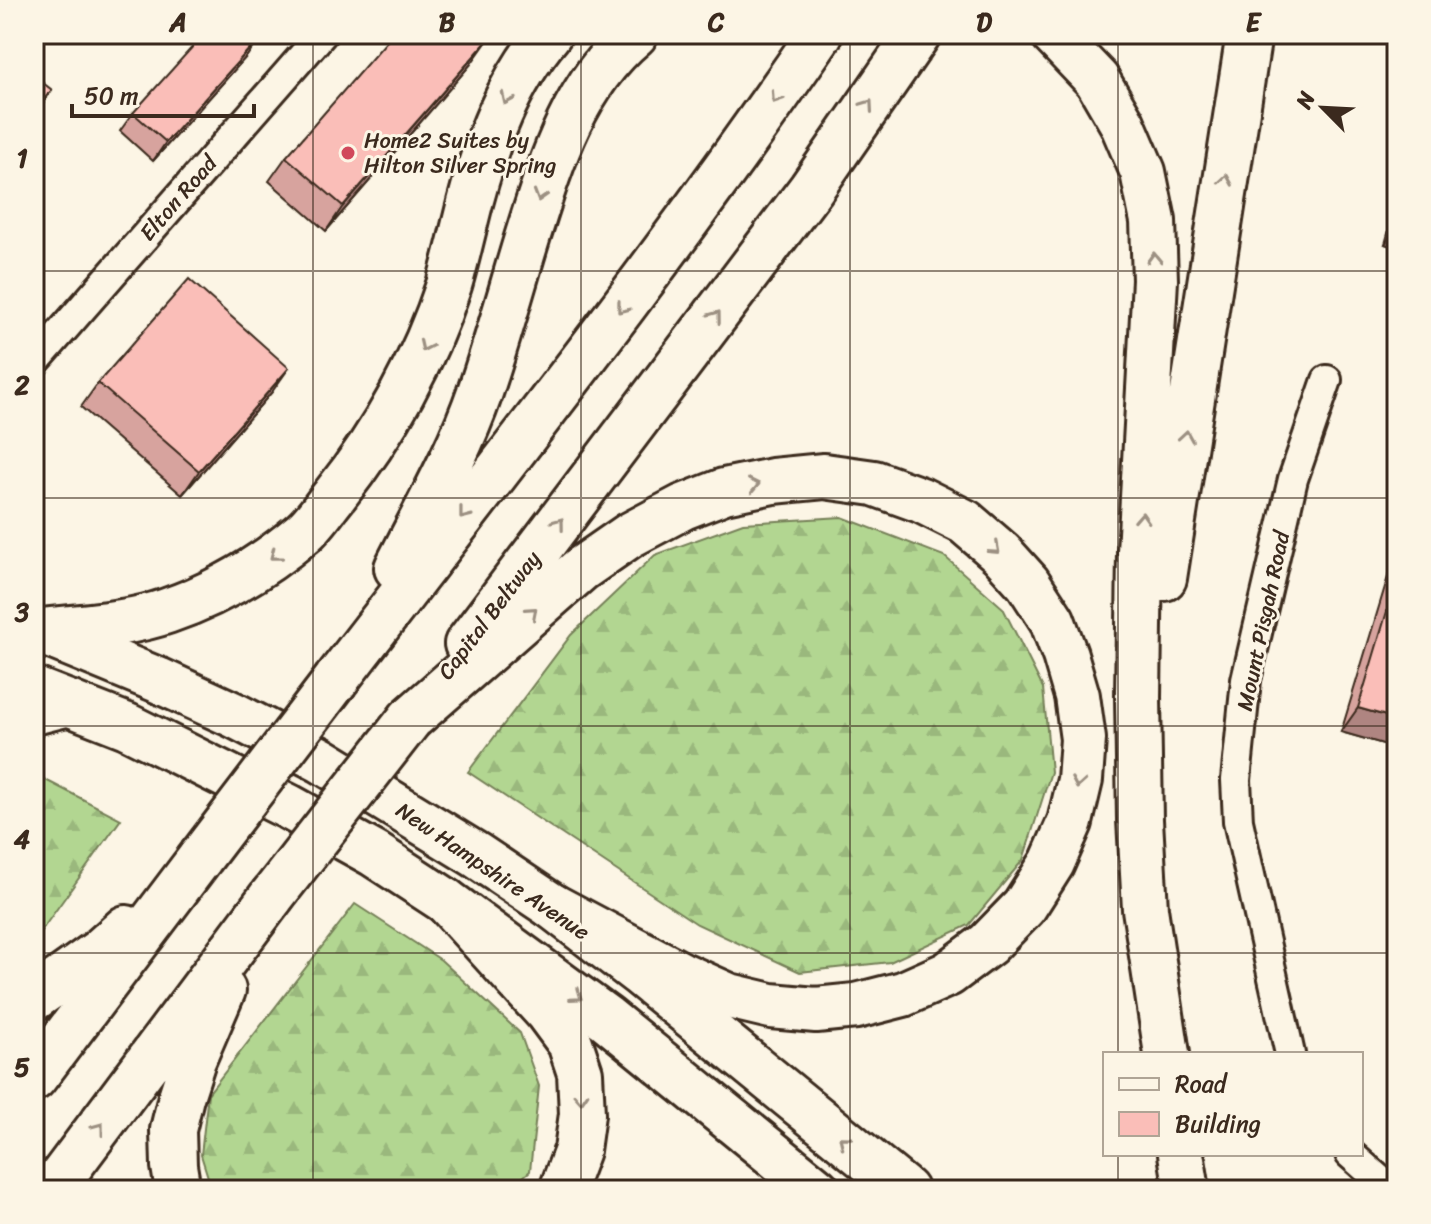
<svg xmlns="http://www.w3.org/2000/svg" width="1431" height="1224" font-family="Sriracha,sans-serif">
	<style>
		.forest { fill: url(#forest-firs); stroke: #768058; stroke-width: 2 }
		.lines { fill: none; stroke-linecap: round; stroke-linejoin: round }
		.minor-casing { stroke: #3b2a1e; stroke-width: 34 }
		.primary-casing { stroke: #3b2a1e; stroke-width: 50 }
		.motorway-casing { stroke: #3b2a1e; stroke-width: 50 }
		.minor { stroke: #fcf5e5; stroke-width: 28 }
		.primary { stroke: #fcf5e5; stroke-width: 44 }
		.motorway { stroke: #fcf5e5; stroke-width: 44 }
		.motorway-bridge-casing { stroke: #3b2a1e; stroke-width: 50; stroke-linecap: butt }
		.motorway-bridge { stroke: #fcf5e5; stroke-width: 44 }
		.wall { fill: #d7a39e; stroke: #3b2a1e; stroke-width: 2 }
		.shaded-wall { fill: #af8581; stroke: #3b2a1e; stroke-width: 2 }
		.building { fill: #fabeb8; stroke: #3b2a1e; stroke-width: 2 }
		.oneway { stroke: #9c9082 }
		.grid { fill: none; stroke: #3b2a1e; stroke-width: 2; stroke-opacity: 0.55 }
		.poi-dot { fill: #d1495b; stroke: #fcf5e5; stroke-width: 3 }
		.labels { text-anchor: middle; dominant-baseline: central; stroke-width: 6; stroke-linejoin: round; paint-order: stroke }
		.poi-label { font-size: 22px; fill: #3b2a1e; stroke: #fcf5e5; text-anchor: start }
		.street-label { font-size: 22px; fill: #3b2a1e; stroke: #fcf5e5 }
		.neatline { fill: none; stroke: #3b2a1e; stroke-width: 3 }
		.grid-label { font-size: 26px; text-anchor: middle; font-weight: bold; fill: #3b2a1e }
	</style>
	<defs>
		<pattern id="forest-firs" width="22" height="20" patternUnits="userSpaceOnUse" patternTransform="scale(2)"><rect width="22" height="20" fill="#b2d691"/><path d="M5 1l3.5 6h-7zM16 11l3.5 6h-7z" fill="#9ab87d"/></pattern>
	</defs>
	<rect width="100%" height="100%" fill="#fcf5e5"/>
	<filter id="ink" filterUnits="userSpaceOnUse"><feTurbulence type="fractalNoise" baseFrequency=".0125" numOctaves="2"/><feDisplacementMap in="SourceGraphic" scale="16" xChannelSelector="R" yChannelSelector="G"/><feConvolveMatrix kernelMatrix="1 2 1 2 8 2 1 2 1" color-interpolation-filters="sRGB"/></filter>
	<g filter="url(#ink)">
		<path class="forest" d="M842,517L944,556L1003,608L1043,688L1051,772L1023,860L969,925L890,962L800,972L697,924L468,772L571,635L655,555L743,523Z
			M34,774L121,819L34,941Z
			M355,904L441,960L520,1033L539,1086L530,1171L508,1190H212L201,1155L208,1094Z"/>
		<g class="lines">
			<defs>
				<path id="minor" d="M34,363L322,34
					M1290,1054L1238,821L1236,780L1246,680L1293,479L1327,380
					M1350,1154L1391,1190"/>
				<path id="primary" d="M34,629L158,680L234,715L321,760L476,855L552,906L639,973L905,1190
					M35,690L127,726L289,807L374,854L446,901L606,1018L817,1190"/>
				<path id="motorway" d="M1053,34L1097,80L1122,123L1143,172L1153,221L1155,280L1140,552L1138,697L1140,820L1145,909L1167,1054
					M397,568C426,510 459,453 480,392C498,340 512,287 528,235C551,162 574,85 635,34
					M1164,578L1249,34
					M42,631C83,626 127,625 167,611C217,594 263,567 303,533C315,523 324,508 334,496C384,433 424,361 449,285C457,258 463,230 470,203C486,142 508,82 549,34
					M467,644L811,189L918,34
					M336,680C500,467 668,256 820,34
					M34,712L69,703
					M410,719L581,569L630,535L683,507L724,491L773,481L824,476L874,483L921,500L965,522L1001,553L1028,583L1052,620L1065,655L1077,696L1083,739L1080,780L1070,822L1052,863L1024,907L988,944L948,974L903,994L856,1006L816,1010L771,1006L729,996L680,974L552,906
					M446,901L547,1012L570,1043L580,1073L582,1114L577,1150L562,1190
					M34,998L99,952L126,928
					M34,1078L201,857
					M1181,1154L1187,1190
					M52,1190L272,896
					M178,1190L174,1166L173,1130L181,1097L193,1060L223,990"/>
			</defs>
			<use href="#minor" class="minor-casing"/>
			<use href="#primary" class="primary-casing"/>
			<use href="#motorway" class="motorway-casing"/>
			<use href="#minor" class="minor"/>
			<use href="#primary" class="primary"/>
			<use href="#motorway" class="motorway"/>
			<defs>
				<path id="motorway-bridge" d="M201,857L336,680
					M272,896L410,719"/>
			</defs>
			<use href="#motorway-bridge" class="motorway-bridge-casing"/>
			<use href="#motorway-bridge" class="motorway-bridge"/>
		</g>
		<path class="wall" d="M260,37L247,56L153,161L120,131L133,113Z
			M471,64L326,231L269,181L286,157Z
			M1397,201V248L1385,244Z
			M98,383L272,392L182,495L81,407Z
			M1397,547V748L1341,732Z"/>
		<path class="shaded-wall" d="M260,37L247,56L153,161L166,142Z
			M488,40L471,64L326,231L343,206Z
			M52,90L35,115L34,116V110Z
			M1397,227V248L1385,244Z
			M289,368L272,392L182,495L199,471Z
			M1358,708L1397,719V748L1341,732Z"/>
		<path class="building" d="M204,34H257L260,37L166,142L133,113Z
			M393,34H481L488,40L343,206L286,157Z
			M34,76L52,90L34,110Z
			M189,279L289,368L199,471L98,383Z
			M1397,578V719L1358,708Z"/>
		<defs><path id="oneway-chevron" d="M-2-3.5L2.5 0L-2 3.5" fill="none" stroke-width="1.6" stroke-linecap="round" stroke-linejoin="round" transform="scale(2)"/></defs>
		<g class="oneway">
			<use href="#oneway-chevron" transform="translate(776 98) rotate(124)"/>
			<use href="#oneway-chevron" transform="translate(507 99) rotate(115)"/>
			<use href="#oneway-chevron" transform="translate(868 105) rotate(-55)"/>
			<use href="#oneway-chevron" transform="translate(1226 180) rotate(-81)"/>
			<use href="#oneway-chevron" transform="translate(540 196) rotate(107)"/>
			<use href="#oneway-chevron" transform="translate(1154 258) rotate(-92)"/>
			<use href="#oneway-chevron" transform="translate(622 308) rotate(128)"/>
			<use href="#oneway-chevron" transform="translate(716 316) rotate(-53)"/>
			<use href="#oneway-chevron" transform="translate(425 346) rotate(115)"/>
			<use href="#oneway-chevron" transform="translate(1186 436) rotate(-81)"/>
			<use href="#oneway-chevron" transform="translate(754 485) rotate(-12)"/>
			<use href="#oneway-chevron" transform="translate(464 514) rotate(128)"/>
			<use href="#oneway-chevron" transform="translate(1142 518) rotate(-87)"/>
			<use href="#oneway-chevron" transform="translate(559 523) rotate(-53)"/>
			<use href="#oneway-chevron" transform="translate(995 549) rotate(42)"/>
			<use href="#oneway-chevron" transform="translate(275 555) rotate(142)"/>
			<use href="#oneway-chevron" transform="translate(532 612) rotate(-41)"/>
			<use href="#oneway-chevron" transform="translate(1078 783) rotate(100)"/>
			<use href="#oneway-chevron" transform="translate(577 996) rotate(36)"/>
			<use href="#oneway-chevron" transform="translate(581 1098) rotate(87)"/>
			<use href="#oneway-chevron" transform="translate(99 1128) rotate(-53)"/>
			<use href="#oneway-chevron" transform="translate(844 1141) rotate(-141)"/>
		</g>
	</g>
	<path class="grid" d="M313,34V1190M581,34V1190M850,34V1190M1118,34V1054M34,271H1397M34,498H1397M34,726H1397M34,953H1397M1118,1154V1190"/>
	<circle class="poi-dot" cx="348" cy="153" r="8"/>
	<g class="labels">
		<g class="poi-label">
			<text x="364" y="140">Home2 Suites by<tspan x="364" dy="25">Hilton Silver Spring</tspan></text>
		</g>
		<g class="street-label">
			<text transform="translate(178 198) rotate(-49)">Elton Road</text>
			<text transform="translate(489 615) rotate(-53)">Capital Beltway</text>
			<text transform="translate(1263 621) rotate(-78)">Mount Pisgah Road</text>
			<text transform="translate(493 871) rotate(34)">New Hampshire Avenue</text>
		</g>
	</g>
	<rect width="1431" height="1224" fill="none" stroke="#fcf5e5" stroke-width="88"/>
	<rect x="1103" y="1052" width="260" height="104" fill="#fcf5e5" stroke="#afa495" stroke-width="2"/>
	<rect x="1119" y="1078" width="40" height="12" fill="#fcf5e5" stroke="#afa495" stroke-width="2"/>
	<text x="1175" y="1092" font-size="24" fill="#3b2a1e">Road</text>
	<rect x="1119" y="1112" width="40" height="24" fill="#fabeb8" stroke="#afa495" stroke-width="2"/>
	<text x="1175" y="1132" font-size="24" fill="#3b2a1e">Building</text>
	<g transform="translate(1323 108) rotate(294)" stroke="#fcf5e5" stroke-width="6" paint-order="stroke">
	<path d="M0-6L14 30L0 20L-14 30Z" fill="#3b2a1e"/>
	<text y="-12" font-size="22" font-weight="bold" text-anchor="middle" fill="#3b2a1e">N</text>
	</g>
	<path d="M72 104v12h182v-12" fill="none" stroke="#3b2a1e" stroke-width="4"/>
	<text x="84" y="104" font-size="24" fill="#3b2a1e" stroke="#fcf5e5" stroke-width="6" paint-order="stroke">50 m</text>
	<rect x="44" y="44" width="1343" height="1136" class="neatline"/>
	<g class="grid-label">
		<text x="178" y="31">A</text>
		<text x="447" y="31">B</text>
		<text x="716" y="31">C</text>
		<text x="984" y="31">D</text>
		<text x="1253" y="31">E</text>
		<text x="22" y="167">1</text>
		<text x="22" y="394">2</text>
		<text x="22" y="621">3</text>
		<text x="22" y="848">4</text>
		<text x="22" y="1076">5</text>
	</g>
</svg>
